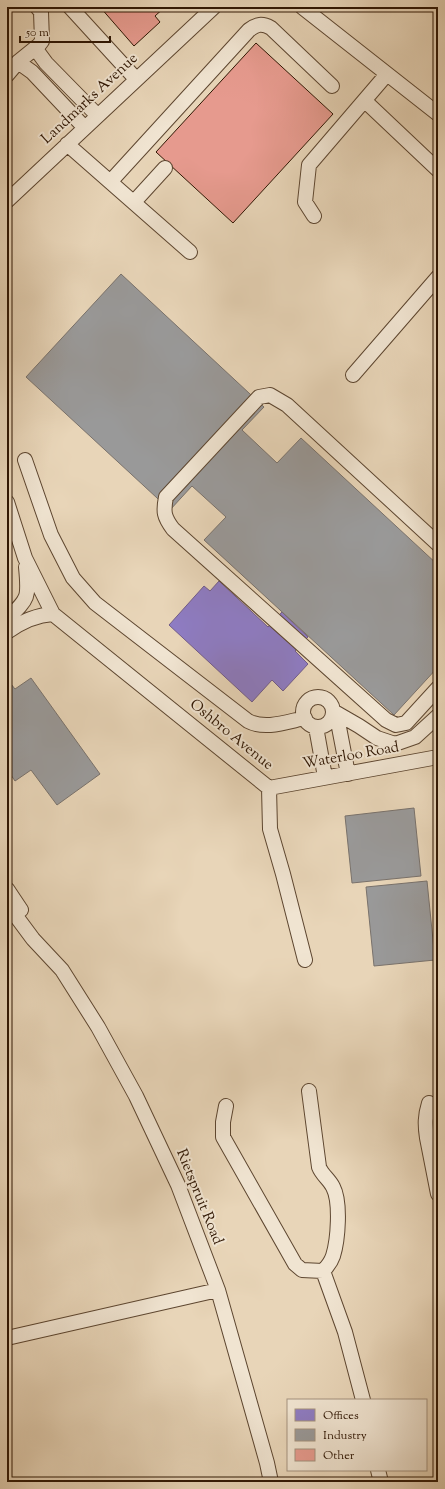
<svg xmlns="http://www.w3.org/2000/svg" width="445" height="1489" font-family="'Sorts Mill Goudy',serif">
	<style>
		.offices { fill: #8e7cc3; stroke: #725d89 }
		.industry { fill: #999; stroke: #79726c }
		.building { fill: #e69a8e; stroke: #2f1603 }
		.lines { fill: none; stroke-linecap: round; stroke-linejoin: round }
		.minor-casing { stroke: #5d4630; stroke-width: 16 }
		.minor { stroke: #f0e4d1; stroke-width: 14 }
		.labels { text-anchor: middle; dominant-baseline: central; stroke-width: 4; stroke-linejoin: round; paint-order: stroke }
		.street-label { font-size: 15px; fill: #2f1603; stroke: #f0e4d1 }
	</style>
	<rect width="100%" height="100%" fill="#e8d5b8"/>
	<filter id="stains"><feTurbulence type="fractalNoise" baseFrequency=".005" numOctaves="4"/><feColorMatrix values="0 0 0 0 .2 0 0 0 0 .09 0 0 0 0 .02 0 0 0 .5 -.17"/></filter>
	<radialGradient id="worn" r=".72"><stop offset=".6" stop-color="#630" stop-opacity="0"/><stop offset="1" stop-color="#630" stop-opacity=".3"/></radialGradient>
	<path class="offices" d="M219,581L268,627L282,612L308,637L295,651L308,664L283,691L272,680L252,702L169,625L204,586L210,591Z"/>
	<path class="industry" d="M121,274L264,407L242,430L277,463L301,438L438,565V667L394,715L204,540L226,517L192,486L170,510L26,377Z
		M31,678L100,774L57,805L31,770L15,781L7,769V679L15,689Z
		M414,808L421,876L352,883L345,816Z
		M427,881L435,960L374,966L366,887Z"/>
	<path class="building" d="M100,7H165L155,16L160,22L134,46Z
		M256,43L333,114L233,223L156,152Z"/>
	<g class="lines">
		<defs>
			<path id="minor" d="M70,7L124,66L136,79
				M302,7L438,114
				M35,48L46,63L97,115
				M18,62L32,72L84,127
				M7,75L18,62L39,45L42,41L41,12L37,7
				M365,101L438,170
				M67,144L190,252
				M111,181L249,30C257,24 262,23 271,28L332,86
				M7,201L214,7
				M134,202L165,168
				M314,216L305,202L309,165L387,74
				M353,375L438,277
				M25,460L51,535L73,578L95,603L248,721C265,730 286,722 305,718
				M7,502L25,558L53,614L269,788
				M438,544L287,405L270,395L259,397L166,497C163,512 164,517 173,529L386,720L396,725L406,723L438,688
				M7,619C29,598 29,598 26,567
				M7,632C21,622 35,615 53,614
				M303 712a15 15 0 1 1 30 0a15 15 0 1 1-30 0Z
				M333,711L359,726L377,738L395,744L415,737L438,716
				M333,714L338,722L348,774
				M316,727L325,777
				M269,788L270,829L283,874L305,960
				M269,788L438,757
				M7,889L21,910
				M7,904L33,939L62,970L98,1027L136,1096L178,1185L218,1290L267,1463L271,1482
				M226,1106L223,1122V1137L295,1264L302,1270L323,1271C327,1267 331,1262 333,1256C338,1240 341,1202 333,1187C329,1179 322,1175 319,1167L309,1091
				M427,1138C425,1125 425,1116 429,1103
				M438,1141L427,1138L438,1194
				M323,1271L345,1332L363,1400
				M7,1338L218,1290
				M378,1470L381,1482"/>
		</defs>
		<use href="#minor" class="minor-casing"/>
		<use href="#minor" class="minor"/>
	</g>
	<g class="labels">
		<g class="street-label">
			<text transform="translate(90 99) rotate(-43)">Landmarks Avenue</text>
			<text transform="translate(231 735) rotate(39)">Oshbro Avenue</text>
			<text transform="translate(351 756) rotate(-10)">Waterloo Road</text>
			<text transform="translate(199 1197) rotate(68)">Rietspruit Road</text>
		</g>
	</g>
	<rect width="445" height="1489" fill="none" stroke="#e8d5b8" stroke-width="24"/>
	<rect x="8" y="8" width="429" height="1473" fill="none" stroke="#2f1603" stroke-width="2"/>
	<rect x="12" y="12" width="421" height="1465" fill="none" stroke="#2f1603"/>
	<rect x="287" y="1399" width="140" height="72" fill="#f0e4d1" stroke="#a3927f"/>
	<rect x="295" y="1409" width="20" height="12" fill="#8e7cc3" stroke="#a3927f"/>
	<text x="323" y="1419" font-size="12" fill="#2f1603">Offices</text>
	<rect x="295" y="1429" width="20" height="12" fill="#999999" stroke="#a3927f"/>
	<text x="323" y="1439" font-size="12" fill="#2f1603">Industry</text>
	<rect x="295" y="1449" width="20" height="12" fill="#e69a8e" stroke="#a3927f"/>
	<text x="323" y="1459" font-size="12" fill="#2f1603">Other</text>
	<path d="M20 36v6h90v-6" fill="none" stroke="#2f1603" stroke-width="2"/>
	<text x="26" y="36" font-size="12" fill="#2f1603" stroke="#f0e4d1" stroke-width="3" paint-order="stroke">50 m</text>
	<rect width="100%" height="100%" filter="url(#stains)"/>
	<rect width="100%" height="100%" fill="url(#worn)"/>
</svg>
